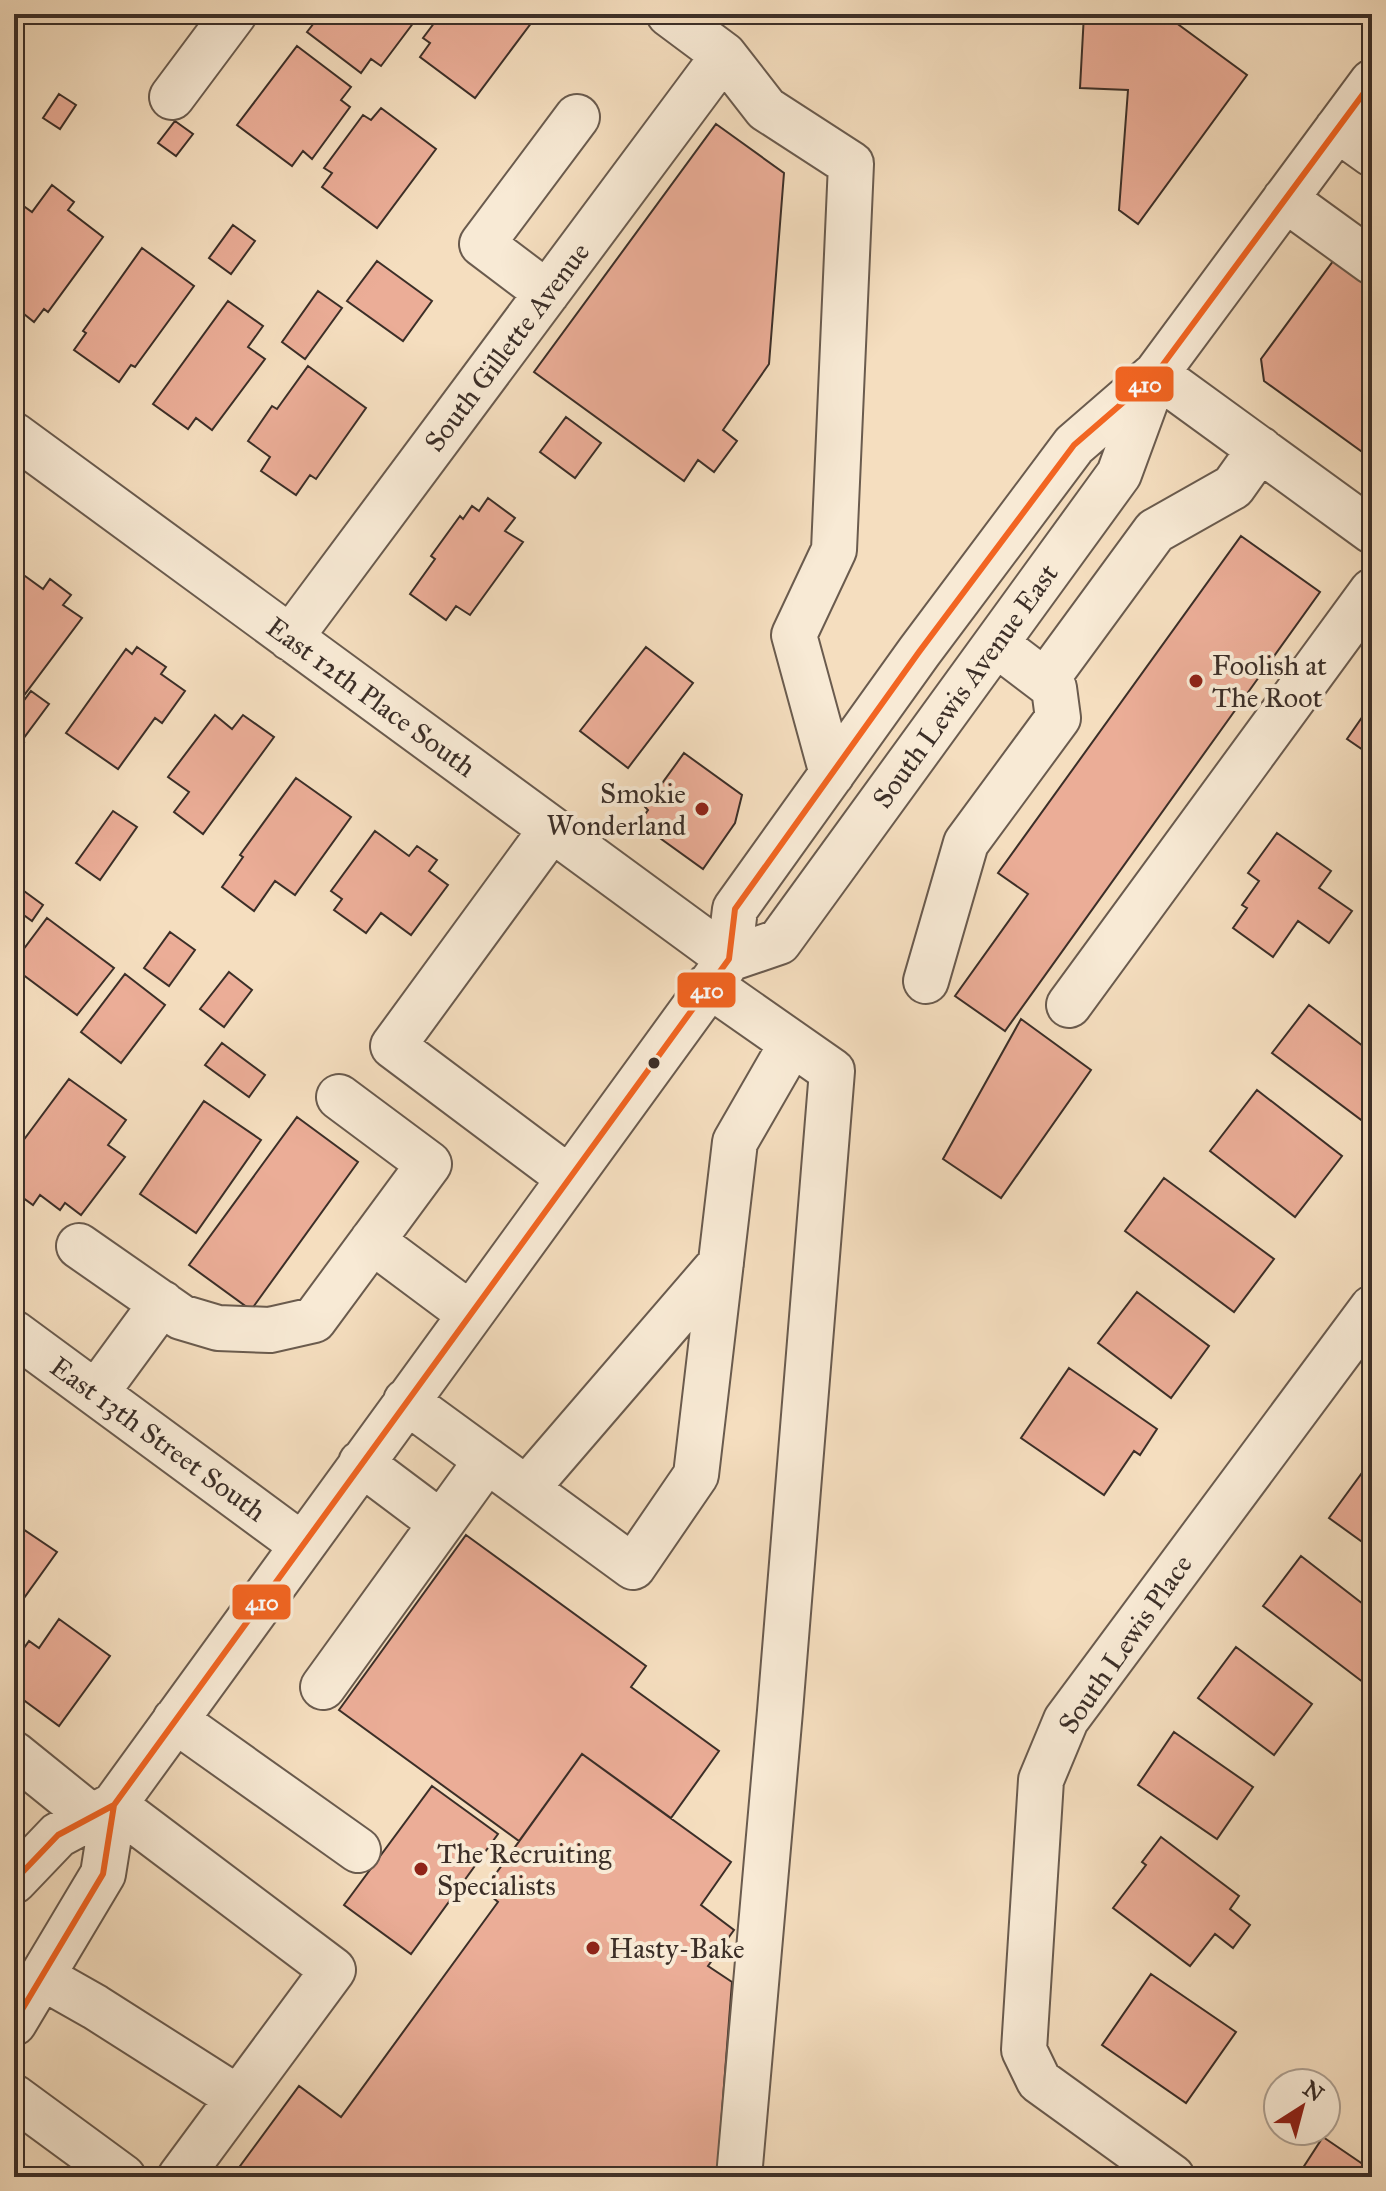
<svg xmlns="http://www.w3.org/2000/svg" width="1386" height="2191" font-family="'IM FELL Great Primer',serif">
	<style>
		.building { fill: #ebad97; stroke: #3c2f28; stroke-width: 2 }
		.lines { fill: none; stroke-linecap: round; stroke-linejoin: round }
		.minor-casing { stroke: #6a5b4e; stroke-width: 48 }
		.minor { stroke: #f8ead5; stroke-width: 44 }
		.bus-1-casing { stroke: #f8ead5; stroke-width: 12 }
		.bus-1 { stroke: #f26522; stroke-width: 6 }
		.poi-dot { fill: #8f2418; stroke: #f8ead5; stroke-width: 3 }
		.bus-dot { fill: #3c2f28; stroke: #f8ead5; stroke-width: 3 }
		.labels { text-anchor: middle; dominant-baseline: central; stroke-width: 8; stroke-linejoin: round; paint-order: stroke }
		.street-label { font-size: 28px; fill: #3c2f28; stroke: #f8ead5 }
		.poi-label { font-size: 28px; fill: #3c2f28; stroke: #f8ead5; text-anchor: start }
		.line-badge { stroke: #f8ead5; stroke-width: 3 }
		.badge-label { font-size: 22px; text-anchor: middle; font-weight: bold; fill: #fff }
	</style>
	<rect width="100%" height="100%" fill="#f5debf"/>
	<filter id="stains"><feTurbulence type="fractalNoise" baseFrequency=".0025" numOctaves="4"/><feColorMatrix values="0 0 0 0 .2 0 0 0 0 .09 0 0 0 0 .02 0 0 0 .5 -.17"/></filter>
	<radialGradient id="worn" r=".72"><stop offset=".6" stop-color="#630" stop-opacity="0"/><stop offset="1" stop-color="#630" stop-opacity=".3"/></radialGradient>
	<path class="building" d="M321,14H420L381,66L371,59L361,73L307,32Z
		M441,14H530L535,18L475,98L420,57L430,43L423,38Z
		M1084,14H1164L1247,75L1138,224L1119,210L1128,90L1080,88Z
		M297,46L351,87L341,100L350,107L312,159L303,151L292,166L237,125Z
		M59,94L76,105L60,129L43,118Z
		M381,108L436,149L377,228L322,187L332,173L324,168L363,115L371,120Z
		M175,121L193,134L176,156L158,143Z
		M716,124L784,173L769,364L723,430L737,441L714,472L698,460L684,481L534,372Z
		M52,185L74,202L68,210L103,237L48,312L44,309L34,322L14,306V207L18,202L32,212Z
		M233,225L255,241L231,274L209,258Z
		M142,248L194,286L135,367L131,365L119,382L74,350L86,333L83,331Z
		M1339,253L1372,278V459L1264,381L1261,359Z
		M377,261L432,301L403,341L347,301Z
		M318,291L342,308L305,359L282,342Z
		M228,301L263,326L248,347L265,359L212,430L196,418L188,429L153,404Z
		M308,366L366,408L316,479L310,475L296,495L261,471L270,457L248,441L272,406L277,409Z
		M566,417L601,443L575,478L540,452Z
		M488,498L515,518L505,531L523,542L470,615L456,606L446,620L410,594L435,559L431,556L460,516L463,519L472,506L479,511Z
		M1241,536L1320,592L1005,1031L955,996L1028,894L998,873Z
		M25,576L43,589L50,579L71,595L63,605L82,618L25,694L14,686V590Z
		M137,647L166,667L161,674L185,691L162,723L155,718L118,769L66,733L126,649L132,654Z
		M646,647L693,683L628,768L580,731Z
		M31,691L49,704L23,739L14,732V714Z
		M1372,703V756L1347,739Z
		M215,715L232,729L243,715L274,737L203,834L174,812L189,792L168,777Z
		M14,735L24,743L14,757Z
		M684,753L742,795L735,823L703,869L639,823L648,810L645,807Z
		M296,778L351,817L295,895L275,881L254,911L222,887L243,857L240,855Z
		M113,811L137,827L100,880L76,863Z
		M375,831L409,856L417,846L437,860L429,871L448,885L411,935L381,913L366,933L334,910L342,899L331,891Z
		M1277,833L1331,871L1319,888L1352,911L1329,943L1298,921L1273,957L1233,928L1247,908L1242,905L1259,881L1248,873Z
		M24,891L43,905L32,921L14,908Z
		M47,918L114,968L77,1015L14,968V962Z
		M170,932L195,950L169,986L144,968Z
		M229,972L252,990L224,1027L200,1009Z
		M125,974L165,1005L121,1063L81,1032Z
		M1309,1005L1372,1053V1120L1368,1125L1272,1053Z
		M1021,1019L1091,1070L1001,1198L943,1159Z
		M222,1043L265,1075L249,1097L205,1065Z
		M69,1079L126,1120L108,1145L125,1157L81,1215L65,1203L60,1210L40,1195L33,1205L15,1192L22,1182L14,1176V1153Z
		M1257,1090L1342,1156L1295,1217L1210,1151Z
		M204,1101L261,1140L196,1233L140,1194Z
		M297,1117L358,1162L251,1310L189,1265Z
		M1164,1178L1274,1259L1234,1312L1125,1231Z
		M1137,1292L1209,1346L1171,1398L1098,1343Z
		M1069,1368L1157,1429L1140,1455L1134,1451L1104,1495L1021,1438Z
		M1367,1466L1372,1470V1549L1329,1518Z
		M14,1523L57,1552L24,1598L14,1590Z
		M466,1535L646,1666L631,1687L719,1751L671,1818L582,1754L519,1841L339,1710Z
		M1301,1556L1372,1611V1689L1263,1606Z
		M59,1619L110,1656L59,1726L14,1693V1662L29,1641L39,1648Z
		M1236,1647L1312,1704L1274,1755L1198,1698Z
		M1174,1732L1253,1787L1217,1839L1138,1785Z
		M582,1754L731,1862L701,1905L734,1930L708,1966L732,1982L717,2177H232L299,2086L341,2117L498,1902L484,1890Z
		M432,1786L498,1834L411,1954L344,1905Z
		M1161,1837L1239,1896L1230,1909L1250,1925L1233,1948L1215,1934L1190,1966L1113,1908L1146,1865L1142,1862Z
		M1151,1974L1236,2032L1186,2103L1102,2045Z
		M1323,2137L1367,2167L1360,2177H1297Z"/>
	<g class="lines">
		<defs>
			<path id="minor" d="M669,14L724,55L766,109L851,164L834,550L794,635L832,774
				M172,97L234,14
				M1337,129L1372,154
				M1285,199L1372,262
				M547,293L482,244L577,117
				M1156,374L1372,531
				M14,435L729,959
				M290,638L724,55
				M1045,681L1155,531L1233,487L1260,449
				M551,830L393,1046L569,1178
				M729,959L779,942L1119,474L1155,376
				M926,981L966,843L1058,718L1054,688L996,644
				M709,985L832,1071L780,1711L739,2177
				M1069,1005L1372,591
				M372,1241L470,1314
				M79,1246L181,1317L218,1328L270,1330L314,1320L429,1164L339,1097
				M14,1333L302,1545
				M96,1393L162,1303
				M406,1401L633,1567L696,1475L735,1142L792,1043
				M361,1463L441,1523
				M527,1488L721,1263
				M323,1687L487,1460
				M175,1720L358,1850
				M14,1754L92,1817
				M114,1805L333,1970L180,2177
				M14,1881L58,1835L114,1805L729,959L735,909L919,652L1074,445L1156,374L1372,82
				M42,1977L95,2007L238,2098
				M14,2023L103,1874L114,1805
				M14,2097L123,2177
				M1172,2177L1039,2081L1024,2050L1041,1780L1066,1720L1372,1308"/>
		</defs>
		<use href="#minor" class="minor-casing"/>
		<use href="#minor" class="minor"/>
		<defs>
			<path id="bus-1" d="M14,1881L58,1835L114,1805L729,959L735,909L919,652L1074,445L1156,374L1372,82
				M14,2023L103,1874L114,1805"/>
		</defs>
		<use href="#bus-1" class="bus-1-casing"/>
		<use href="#bus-1" class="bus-1"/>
	</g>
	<g class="poi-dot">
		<circle cx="1196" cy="681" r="8"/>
		<circle cx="702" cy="809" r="8"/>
		<circle cx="421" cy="1869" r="8"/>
		<circle cx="593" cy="1948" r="8"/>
	</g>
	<circle class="bus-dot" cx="654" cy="1063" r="7"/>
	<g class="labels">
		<g class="street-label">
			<text transform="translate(507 347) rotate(-53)">South Gillette Avenue</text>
			<text transform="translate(965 686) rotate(-54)">South Lewis Avenue East</text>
			<text transform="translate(371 697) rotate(36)">East 12th Place South</text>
			<text transform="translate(158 1439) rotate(36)">East 13th Street South</text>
			<text transform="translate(1125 1644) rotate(-55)">South Lewis Place</text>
		</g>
		<g class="poi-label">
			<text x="1212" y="665">Foolish at<tspan x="1212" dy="32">The Root</tspan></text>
			<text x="686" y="793" text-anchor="end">Smokie<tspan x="686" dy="32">Wonderland</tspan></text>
			<text x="437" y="1853">The Recruiting<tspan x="437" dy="32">Specialists</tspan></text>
			<text x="609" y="1948">Hasty-Bake</text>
		</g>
	</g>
	<g class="line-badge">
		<rect x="1114" y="365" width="61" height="38" rx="8" fill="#f26522"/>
		<rect x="676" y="971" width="61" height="38" rx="8" fill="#f26522"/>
		<rect x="231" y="1583" width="61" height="38" rx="8" fill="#f26522"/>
	</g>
	<g class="badge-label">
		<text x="1145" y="392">410</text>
		<text x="707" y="998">410</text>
		<text x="262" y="1610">410</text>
	</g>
	<rect width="1386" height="2191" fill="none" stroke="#f5debf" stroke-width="48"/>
	<rect x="16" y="16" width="1354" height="2159" fill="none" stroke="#3c2f28" stroke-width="4"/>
	<rect x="24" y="24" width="1338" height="2143" fill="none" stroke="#3c2f28" stroke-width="2"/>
	<g transform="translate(1302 2107) rotate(36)"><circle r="38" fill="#f8ead5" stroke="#ad9f90" stroke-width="2"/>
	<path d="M0-6L14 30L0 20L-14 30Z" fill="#8f2418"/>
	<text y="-12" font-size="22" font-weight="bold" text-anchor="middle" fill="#3c2f28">N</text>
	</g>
	<rect width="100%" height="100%" filter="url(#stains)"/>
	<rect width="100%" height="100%" fill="url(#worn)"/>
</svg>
